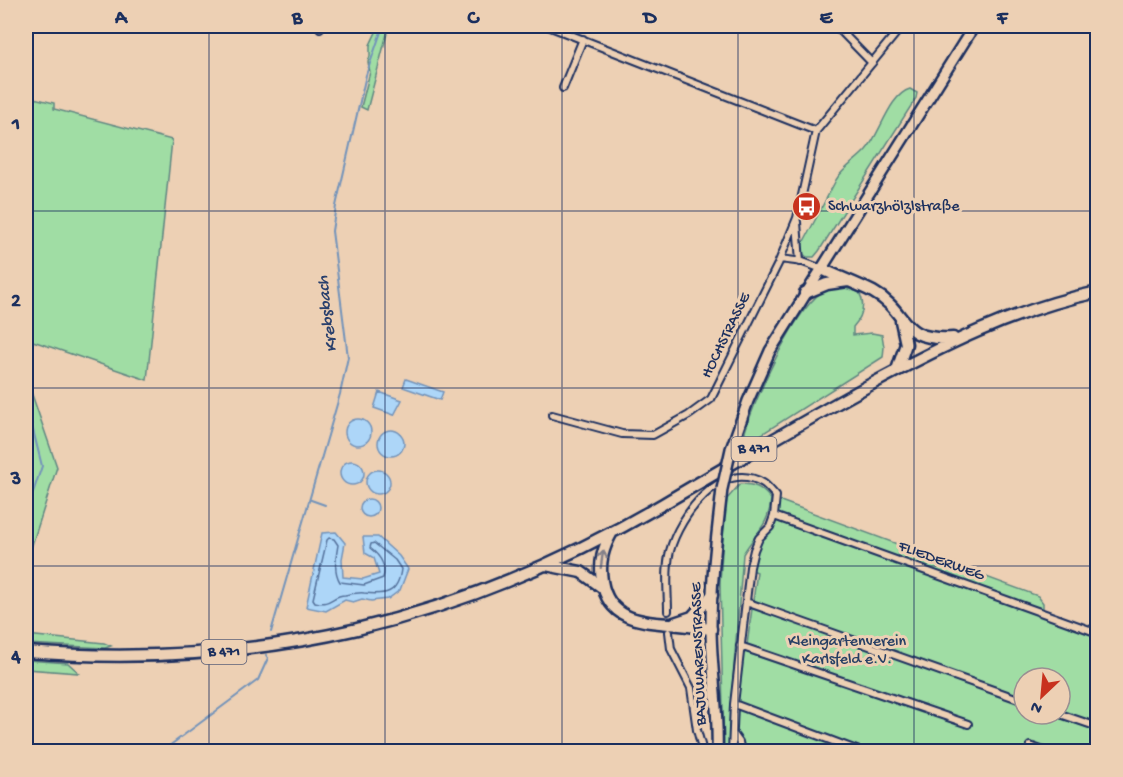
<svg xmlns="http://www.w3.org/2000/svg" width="1123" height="777" font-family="'Gochi Hand',sans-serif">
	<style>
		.green { fill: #a0dda4; stroke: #5e8681; stroke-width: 1.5; fill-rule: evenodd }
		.water { fill: #add6f8; stroke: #7393ba; stroke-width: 1.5 }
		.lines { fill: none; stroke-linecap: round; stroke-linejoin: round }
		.shore { stroke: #55729c; stroke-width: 1.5 }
		.stream { stroke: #7393ba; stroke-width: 2 }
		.minor-casing { stroke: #1b2f5e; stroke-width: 10 }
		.secondary-casing { stroke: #1b2f5e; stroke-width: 14 }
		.trunk-casing { stroke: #1b2f5e; stroke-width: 15 }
		.minor { stroke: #edd0b4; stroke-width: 6 }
		.secondary { stroke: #edd0b4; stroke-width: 9 }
		.trunk { stroke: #edd0b4; stroke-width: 10 }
		.secondary-bridge-casing { stroke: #1b2f5e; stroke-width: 14; stroke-linecap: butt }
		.secondary-bridge { stroke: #edd0b4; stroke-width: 9 }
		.oneway { stroke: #848089 }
		.grid { fill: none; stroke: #1b2f5e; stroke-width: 1.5; stroke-opacity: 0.55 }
		.labels { text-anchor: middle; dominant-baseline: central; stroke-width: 6; stroke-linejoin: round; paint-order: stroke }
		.shield { fill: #edd0b4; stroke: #5a5f78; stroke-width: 1.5 }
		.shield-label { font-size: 15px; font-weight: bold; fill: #1b2f5e }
		.poi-label { font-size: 16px; fill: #1b2f5e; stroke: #edd0b4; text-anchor: start }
		.street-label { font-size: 16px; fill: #1b2f5e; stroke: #edd0b4 }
		.park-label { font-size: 16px; fill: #284065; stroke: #edd0b4 }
		.water-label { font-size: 18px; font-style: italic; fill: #2a406d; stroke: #edd0b4 }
		.neatline { fill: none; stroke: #1b2f5e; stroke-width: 2 }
		.grid-label { font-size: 20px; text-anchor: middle; font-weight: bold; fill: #1b2f5e }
	</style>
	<rect width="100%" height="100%" fill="#edd0b4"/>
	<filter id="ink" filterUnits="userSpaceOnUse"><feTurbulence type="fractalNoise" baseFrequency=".0167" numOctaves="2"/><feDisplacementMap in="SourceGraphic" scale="12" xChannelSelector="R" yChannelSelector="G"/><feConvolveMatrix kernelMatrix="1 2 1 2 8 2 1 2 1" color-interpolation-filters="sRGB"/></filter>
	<g filter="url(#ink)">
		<path class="green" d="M379,26H389L367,110L361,107L370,72L368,62L370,56V45Z
			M910,89L917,93L916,98L819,251L814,257H807L802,253L801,247L836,180C843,168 856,161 866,150C880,135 889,95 910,89Z
			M26,96L54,103V109L172,140L147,380L33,341L28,383L57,467L26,564V486L31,472L26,470Z
			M841,287L859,292C866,305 863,316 853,327V335L872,333L882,335L884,347L883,357L751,441L745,440L744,435C754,401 796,303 827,289C831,287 837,287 841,287Z
			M740,484C755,484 761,487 771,499C769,526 756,532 743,554L729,727L730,751L724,752L720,583L724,520L727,499Z
			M778,500L1038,596L1043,603V611L776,514Z
			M775,520L1097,636V751H738L734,731L742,644L747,645L757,572L752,570L756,550ZM1024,678H1060V714H1024Z
			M26,635L104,643L111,646L105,648L26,644Z
			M26,660L68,663L79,673L26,669Z"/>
		<path class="water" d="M406,379L443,392L440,400L403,387Z
			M379,392L402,400L394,415L374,408Z
			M345 432a13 13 0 1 1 26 0a13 13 0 1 1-26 0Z
			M378 443a13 13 0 1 1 26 0a13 13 0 1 1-26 0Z
			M340 473a12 12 0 1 1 24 0a12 12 0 1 1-24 0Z
			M366 482a12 12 0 1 1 24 0a12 12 0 1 1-24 0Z
			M360 508a9 9 0 1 1 18 0a9 9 0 1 1-18 0Z
			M336,532L345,543L342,559L343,577L363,579L379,574L374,558L365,553L363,537H378L399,556L408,569L400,590L388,599L371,601L362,599L353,602L345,600L326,611L306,607L322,533Z"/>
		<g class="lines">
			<path class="shore" d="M329,538L334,539L338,545C336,557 333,571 340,582L364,585L383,578C387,565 379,555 370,548L371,544L374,543L395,560L401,569C398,595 384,595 364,593C359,592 351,594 345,595C332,595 331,606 315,602L313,599L327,540Z"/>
			<path class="stream" d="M26,402L42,466L26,513
				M311,500L325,505
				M271,632L340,394L348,357L332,231L336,206L366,75L383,26
				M161,752L258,680L268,658L266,655"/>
			<defs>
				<path id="minor" d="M548,26L816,131
					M836,26L872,63
					M320,28L321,26
					M563,88L583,39
					M797,222L800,262
					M780,259L803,262L822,269
					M552,415L622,434L653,435L689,415L711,399L778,264L797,218L816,131L902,26
					M774,516L1098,633
					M746,602L1024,701
					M668,611C668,592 665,570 670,551C679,517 721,458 763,483C768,486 772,492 776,496L774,516L770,527L759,538L754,550L750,567L734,704L732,752
					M669,632L671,649L691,688L697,730L703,752
					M740,646L968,724
					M734,704L862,752
					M1060,714L1098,727
					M733,734L739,742L741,752
					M1030,746L1047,752"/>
				<path id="secondary" d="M731,449L748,401L770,351L974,26
					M717,752C719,710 711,669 711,627C711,580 717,535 722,489"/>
				<path id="trunk" d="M822,269C838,277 856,283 873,292C911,313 896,341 953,338
					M805,293L827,284L848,281
					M897,370L906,344L901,321
					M612,532C603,548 599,562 602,581C608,618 638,622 669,624C683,625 697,627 711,629
					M546,565L581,572L603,588
					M674,623L692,617L712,595
					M26,652C260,670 459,623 663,504C731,464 799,424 868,386C942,346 1015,309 1098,292"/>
			</defs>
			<use href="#minor" class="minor-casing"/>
			<use href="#secondary" class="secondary-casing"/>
			<use href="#trunk" class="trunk-casing"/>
			<use href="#minor" class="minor"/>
			<use href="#secondary" class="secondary"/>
			<use href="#trunk" class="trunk"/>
			<defs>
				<path id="secondary-bridge" d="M722,489L731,449"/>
			</defs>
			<use href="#secondary-bridge" class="secondary-bridge-casing"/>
			<use href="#secondary-bridge" class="secondary-bridge"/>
		</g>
		<defs><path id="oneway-shaft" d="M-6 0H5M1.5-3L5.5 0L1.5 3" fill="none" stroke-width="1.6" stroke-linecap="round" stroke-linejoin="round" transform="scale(1.5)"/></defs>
		<use class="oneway" href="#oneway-shaft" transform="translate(602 559) rotate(-82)"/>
	</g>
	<path class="grid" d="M209,26V752M385,26V752M562,26V752M738,26V752M914,26V752M26,211H1098M26,388H1098M26,566H1098"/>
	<defs>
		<symbol id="bus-disc" viewBox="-11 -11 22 22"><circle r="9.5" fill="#c8321e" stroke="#edd0b4"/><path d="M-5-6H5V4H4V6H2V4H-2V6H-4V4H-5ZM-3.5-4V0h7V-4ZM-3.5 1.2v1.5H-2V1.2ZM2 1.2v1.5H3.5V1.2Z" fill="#fff"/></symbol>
	</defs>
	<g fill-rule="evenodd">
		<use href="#bus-disc" x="790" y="190" width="33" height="33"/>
	</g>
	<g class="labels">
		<g class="shield">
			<rect x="731.5" y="437" width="45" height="24" rx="4.5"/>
			<rect x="201.5" y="640" width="45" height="24" rx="4.5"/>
		</g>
		<g class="shield-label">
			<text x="754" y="449">B 471</text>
			<text x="224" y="652">B 471</text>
		</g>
		<g class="poi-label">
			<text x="828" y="207">Schwarzhölzlstraße</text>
		</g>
		<g class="street-label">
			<text transform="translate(727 336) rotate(-64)">HOCHSTRASSE</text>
			<text transform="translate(941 562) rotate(20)">FLIEDERWEG</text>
			<text transform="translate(700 654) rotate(-92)">BAJUWARENSTRASSE</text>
		</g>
		<g class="park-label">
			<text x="847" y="642">Kleingartenverein<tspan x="847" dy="18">Karlsfeld e.V.</tspan></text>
		</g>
		<g class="water-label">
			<text transform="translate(328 314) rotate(-97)">Krebsbach</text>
		</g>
	</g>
	<rect width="1123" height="777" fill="none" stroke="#edd0b4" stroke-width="66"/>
	<g transform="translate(1042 696) rotate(206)"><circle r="28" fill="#edd0b4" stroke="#999092" stroke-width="1.5"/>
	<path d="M0-4.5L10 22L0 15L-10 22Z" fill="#c8321e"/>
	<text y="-9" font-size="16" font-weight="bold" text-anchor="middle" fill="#1b2f5e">N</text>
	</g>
	<rect x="33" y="33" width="1057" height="711" class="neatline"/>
	<g class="grid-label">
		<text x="121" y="23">A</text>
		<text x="297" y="23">B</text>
		<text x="473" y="23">C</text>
		<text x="650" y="23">D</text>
		<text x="826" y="23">E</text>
		<text x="1002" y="23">F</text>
		<text x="16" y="129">1</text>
		<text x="16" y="306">2</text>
		<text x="16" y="484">3</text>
		<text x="16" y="662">4</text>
	</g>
</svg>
